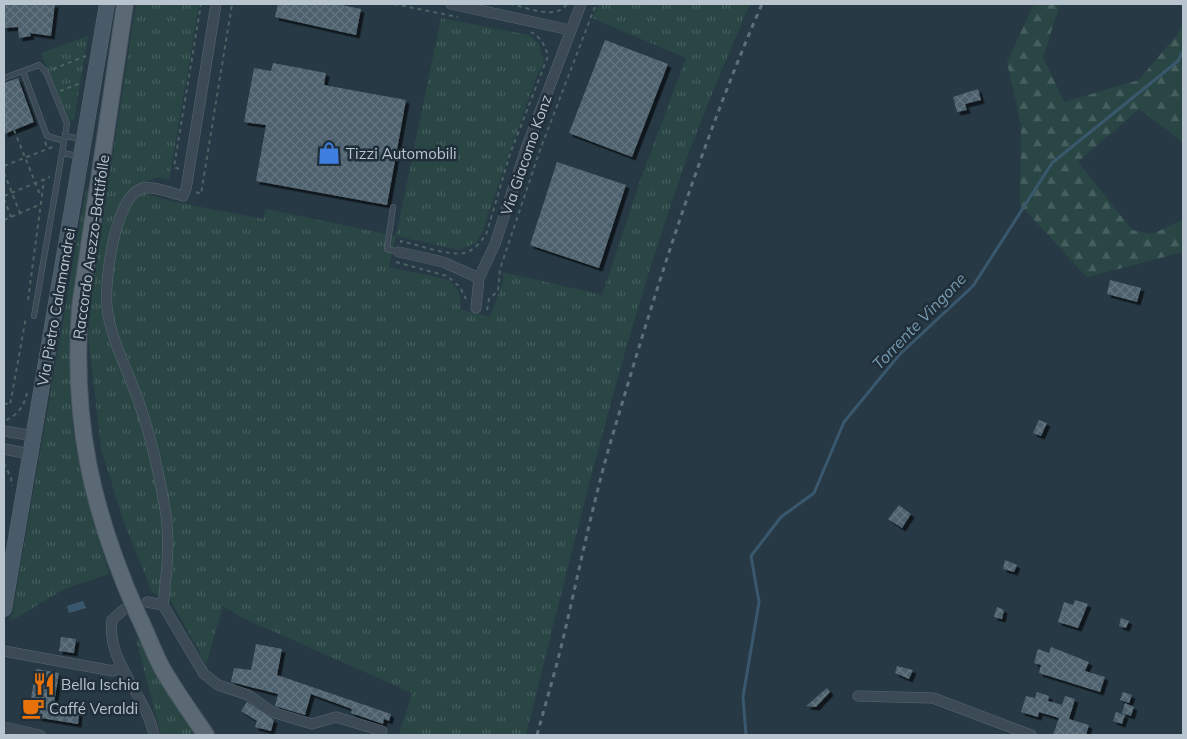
<svg xmlns="http://www.w3.org/2000/svg" width="1187" height="739" font-family="Mulish,sans-serif">
	<style>
		.grass { fill: url(#grass-tufts) }
		.forest { fill: url(#forest-firs) }
		.water { fill: url(#water-ripples) }
		.lines { fill: none; stroke-linecap: round; stroke-linejoin: round }
		.stream { stroke: #3a586d; stroke-width: 3 }
		.building { fill: url(#building-cross-hatch); filter: url(#shadow) }
		.service-casing { stroke: #5a6872; stroke-width: 6 }
		.minor-casing { stroke: #5a6872; stroke-width: 11 }
		.secondary-casing { stroke: #5a6872; stroke-width: 16 }
		.primary-casing { stroke: #485661; stroke-width: 18 }
		.path { stroke: #496462; stroke-width: 2; stroke-dasharray: 4 4; stroke-linecap: butt }
		.service { stroke: #3b4a55; stroke-width: 5 }
		.minor { stroke: #3b4a55; stroke-width: 10 }
		.secondary { stroke: #495a68; stroke-width: 15 }
		.primary { stroke: #5a6974; stroke-width: 16 }
		.rail { stroke: #5d6f7c; stroke-width: 3; stroke-dasharray: 5 5; stroke-linecap: butt }
		.labels { text-anchor: middle; dominant-baseline: central; stroke-width: 5; stroke-linejoin: round; paint-order: stroke }
		.poi-label { font-size: 15px; fill: #b9c5ce; stroke: #202f3a; text-anchor: start }
		.street-label { font-size: 15px; fill: #b9c5ce; stroke: #202f3a }
		.water-label { font-size: 16px; font-style: italic; fill: #789bb2; stroke: #202f3a }
	</style>
	<defs>
		<pattern id="grass-tufts" width="24" height="20" patternUnits="userSpaceOnUse" patternTransform="scale(1.25)"><rect width="24" height="20" fill="#294644"/><path d="M3 7l-1-3M5 7V3M7 7l1-3M15 17l-1-3M17 17v-4M19 17l1-3" fill="none" stroke="#465f5e"/></pattern>
		<pattern id="forest-firs" width="22" height="20" patternUnits="userSpaceOnUse" patternTransform="scale(1.25)"><rect width="22" height="20" fill="#294644"/><path d="M5 1l3.5 6h-7zM16 11l3.5 6h-7z" fill="#465f5e"/></pattern>
		<pattern id="water-ripples" width="26" height="14" patternUnits="userSpaceOnUse" patternTransform="scale(1.25)"><rect width="26" height="14" fill="#3a586d"/><path d="M2 4q2-2 4 0t4 0M15 11q2-2 4 0t4 0" fill="none" stroke="#546e81"/></pattern>
		<pattern id="building-cross-hatch" width="8" height="8" patternUnits="userSpaceOnUse" patternTransform="scale(1.25)"><rect width="8" height="8" fill="#4d616d"/><path d="M0 0l8 8M0 8l8-8" fill="none" stroke="#657681"/></pattern>
		<filter id="shadow"><feDropShadow dx="3.5" dy="3.5" stdDeviation="0" flood-color="#0009"/></filter>
	</defs>
	<rect width="100%" height="100%" fill="#273945"/>
	<path class="grass" d="M136,4H199L169,180L158,177L147,181L149,195L175,202L263,219L266,209L396,236L441,18L529,35L539,44L544,63L535,80L481,235L475,243L459,250L396,236L389,267L449,280C459,289 462,296 460,309L490,317L503,282V272L602,295L641,178L686,58L592,18L598,4H750C722,69 694,134 672,201C613,376 571,556 526,735H399L412,693L241,617L223,606L206,664L171,601L152,592L123,520L101,448L88,334L93,283Z
		M88,36L74,120L69,121L41,53Z
		M86,189L91,190C78,275 61,362 76,448C83,491 97,532 109,574L64,589L11,621Z
		M135,635L197,735H161Z"/>
	<path class="forest" d="M1034,4H1060L1043,57L1064,102L1139,80L1180,31L1183,22V146L1178,138L1139,109L1078,162L1132,230L1152,234L1181,221L1183,216V252L1087,277L1020,205L1021,126L1007,62Z"/>
	<path class="water" d="M83,601L86,608L69,613L67,606Z"/>
	<g class="lines">
		<path class="stream" d="M746,735L743,697L759,602L751,556L781,517L814,493L844,422L899,355L973,286L1052,163L1178,61L1183,51"/>
	</g>
	<path class="building" d="M4,4H55L51,36L30,33L31,36L19,38L18,27L4,28Z
		M278,4H337L361,9L356,35L275,17Z
		M605,40L668,64L632,157L569,133Z
		M273,63L326,73L324,85L406,100L387,205L256,181L266,125L244,122L254,68L271,71Z
		M18,78L34,122L4,134V83Z
		M978,89L981,100L965,104L967,110L957,112L953,97Z
		M557,162L626,185L599,268L530,245Z
		M1110,280L1141,288L1137,302L1107,294Z
		M1039,420L1047,423L1041,436L1033,433Z
		M899,505L911,514L902,528L888,519Z
		M1005,560L1017,565L1014,572L1003,569Z
		M1075,600L1088,604L1078,628L1058,622L1064,602L1073,605Z
		M997,607L1004,610L1002,619L994,617Z
		M1121,618L1129,621L1126,628L1119,626Z
		M61,637L76,639L74,653L59,651Z
		M256,644L282,649L277,675L391,714L389,721L384,719L383,724L351,713L352,709L311,694L305,715L275,706L278,694L231,682L234,668L251,670Z
		M1051,647L1089,662L1085,671L1105,677L1100,692L1039,673L1041,665L1034,663L1038,649L1049,653Z
		M897,666L913,670L909,679L895,673Z
		M36,669L59,673L53,709L79,713L78,724L28,716Z
		M827,688L830,692L816,707L806,706Z
		M1037,692L1049,696L1048,701L1062,705L1065,696L1075,699L1069,719L1089,725L1086,735H1053L1059,718L1039,712L1038,717L1021,712L1026,696L1035,698Z
		M1123,692L1132,695L1129,703L1120,700Z
		M247,702L274,720L271,731L255,727L257,721L241,711Z
		M1125,703L1134,707L1131,716L1122,713Z
		M1116,712L1125,715L1122,724L1113,721Z"/>
	<g class="lines">
		<defs>
			<path id="service" d="M23,71L47,136L64,141
				M4,78L39,65L46,72L67,124L34,316
				M65,136L82,139
				M62,153L79,156
				M393,207L387,249L399,252"/>
			<path id="minor" d="M451,4L570,30
				M399,252L443,262L479,278
				M476,308L479,278L495,244L527,146L581,4
				M4,431L34,436
				M4,449L30,454
				M147,602L163,605C167,571 171,537 164,503C158,469 150,433 138,400C128,370 110,338 107,307C104,283 115,194 143,188C155,186 171,193 183,196L186,189L216,4
				M163,605L204,674L218,685L248,695L272,712L312,724L336,717L382,731
				M123,610L112,620C106,662 146,695 154,735
				M4,651L113,671L122,667
				M858,696L933,698L1031,735
				M4,727L40,735"/>
			<path id="secondary" d="M4,609L107,4"/>
			<path id="primary" d="M125,4L80,307C72,421 91,509 137,613C146,631 153,651 162,668C175,691 191,713 206,735"/>
		</defs>
		<use href="#service" class="service-casing"/>
		<use href="#minor" class="minor-casing"/>
		<use href="#secondary" class="secondary-casing"/>
		<use href="#primary" class="primary-casing"/>
		<path class="path" d="M394,4L458,17
			M510,4C527,7 555,21 567,4
			M53,69L86,56
			M60,91L81,83
			M14,130L41,197
			M45,142L48,149
			M4,166L55,146
			M179,169L174,167L201,4
			M4,173L20,213
			M196,192L201,194L232,4
			M4,196L50,177
			M4,199L11,217
			M4,220L41,204
			M401,243V241C418,245 449,256 464,253C474,251 480,242 486,235L510,154L548,56C545,45 541,38 531,32
			M396,262L447,276L460,287L466,299
			M28,300L44,180
			M487,310L489,299L498,291L500,269L540,150L596,4
			M4,403L10,405L26,317
			M6,420C18,415 24,406 27,393
			M4,463L11,478L12,486"/>
		<use href="#service" class="service"/>
		<use href="#minor" class="minor"/>
		<use href="#secondary" class="secondary"/>
		<use href="#primary" class="primary"/>
		<path class="rail" d="M537,735C546,702 556,669 564,635C579,571 592,507 610,444C654,295 700,146 762,4"/>
	</g>
	<defs>
		<symbol id="shop-bare" viewBox="-9 -9 18 18"><path d="M-5-2.5h2.3a2.7 3.5 0 0 1 5.4 0H5L5.5 6h-11ZM-1.5-2.5h3a1.5 2.3 0 0 0-3 0Z" fill="#3f7fe0" stroke="#202f3a" stroke-width="2.5" paint-order="stroke"/></symbol>
		<symbol id="restaurant-bare" viewBox="-9 -9 18 18"><path d="M-5-6h1v4h1v-4h1v4h1v-4h1v5L-1.5 .5V6h-2V.5L-5-1ZM5-6V6H3V1.5H1.5Q1.5-4 5-6Z" fill="#e8710a" stroke="#202f3a" stroke-width="2.5" paint-order="stroke"/></symbol>
		<symbol id="cafe-bare" viewBox="-9 -9 18 18"><path d="M-5.5-4.5H6V0H3Q3 3.5 0 3.5H-2.5Q-5.5 3.5-5.5 0ZM3-3.2v2h1.7v-2ZM-6 4.5H4V6H-6Z" fill="#e8710a" stroke="#202f3a" stroke-width="2.5" paint-order="stroke"/></symbol>
	</defs>
	<g fill-rule="evenodd">
		<use href="#shop-bare" x="313" y="137" width="32" height="32"/>
		<use href="#restaurant-bare" x="28" y="668" width="32" height="32"/>
		<use href="#cafe-bare" x="17" y="692" width="32" height="32"/>
	</g>
	<g class="labels">
		<g class="poi-label">
			<text x="346" y="153">Tizzi Automobili</text>
			<text x="61" y="684">Bella Ischia</text>
			<text x="49" y="708">Caffé Veraldi</text>
		</g>
		<g class="street-label">
			<text transform="translate(526 155) rotate(-71)">Via Giacomo Konz</text>
			<text transform="translate(91 247) rotate(-82)">Raccordo Arezzo-Battifolle</text>
			<text transform="translate(56 307) rotate(-80)">Via Pietro Calamandrei</text>
		</g>
		<g class="water-label">
			<text transform="translate(919 321) rotate(-46)">Torrente Vingone</text>
		</g>
	</g>
	<rect width="1187" height="739" fill="none" stroke="#b9c5ce" stroke-width="10"/>
</svg>
